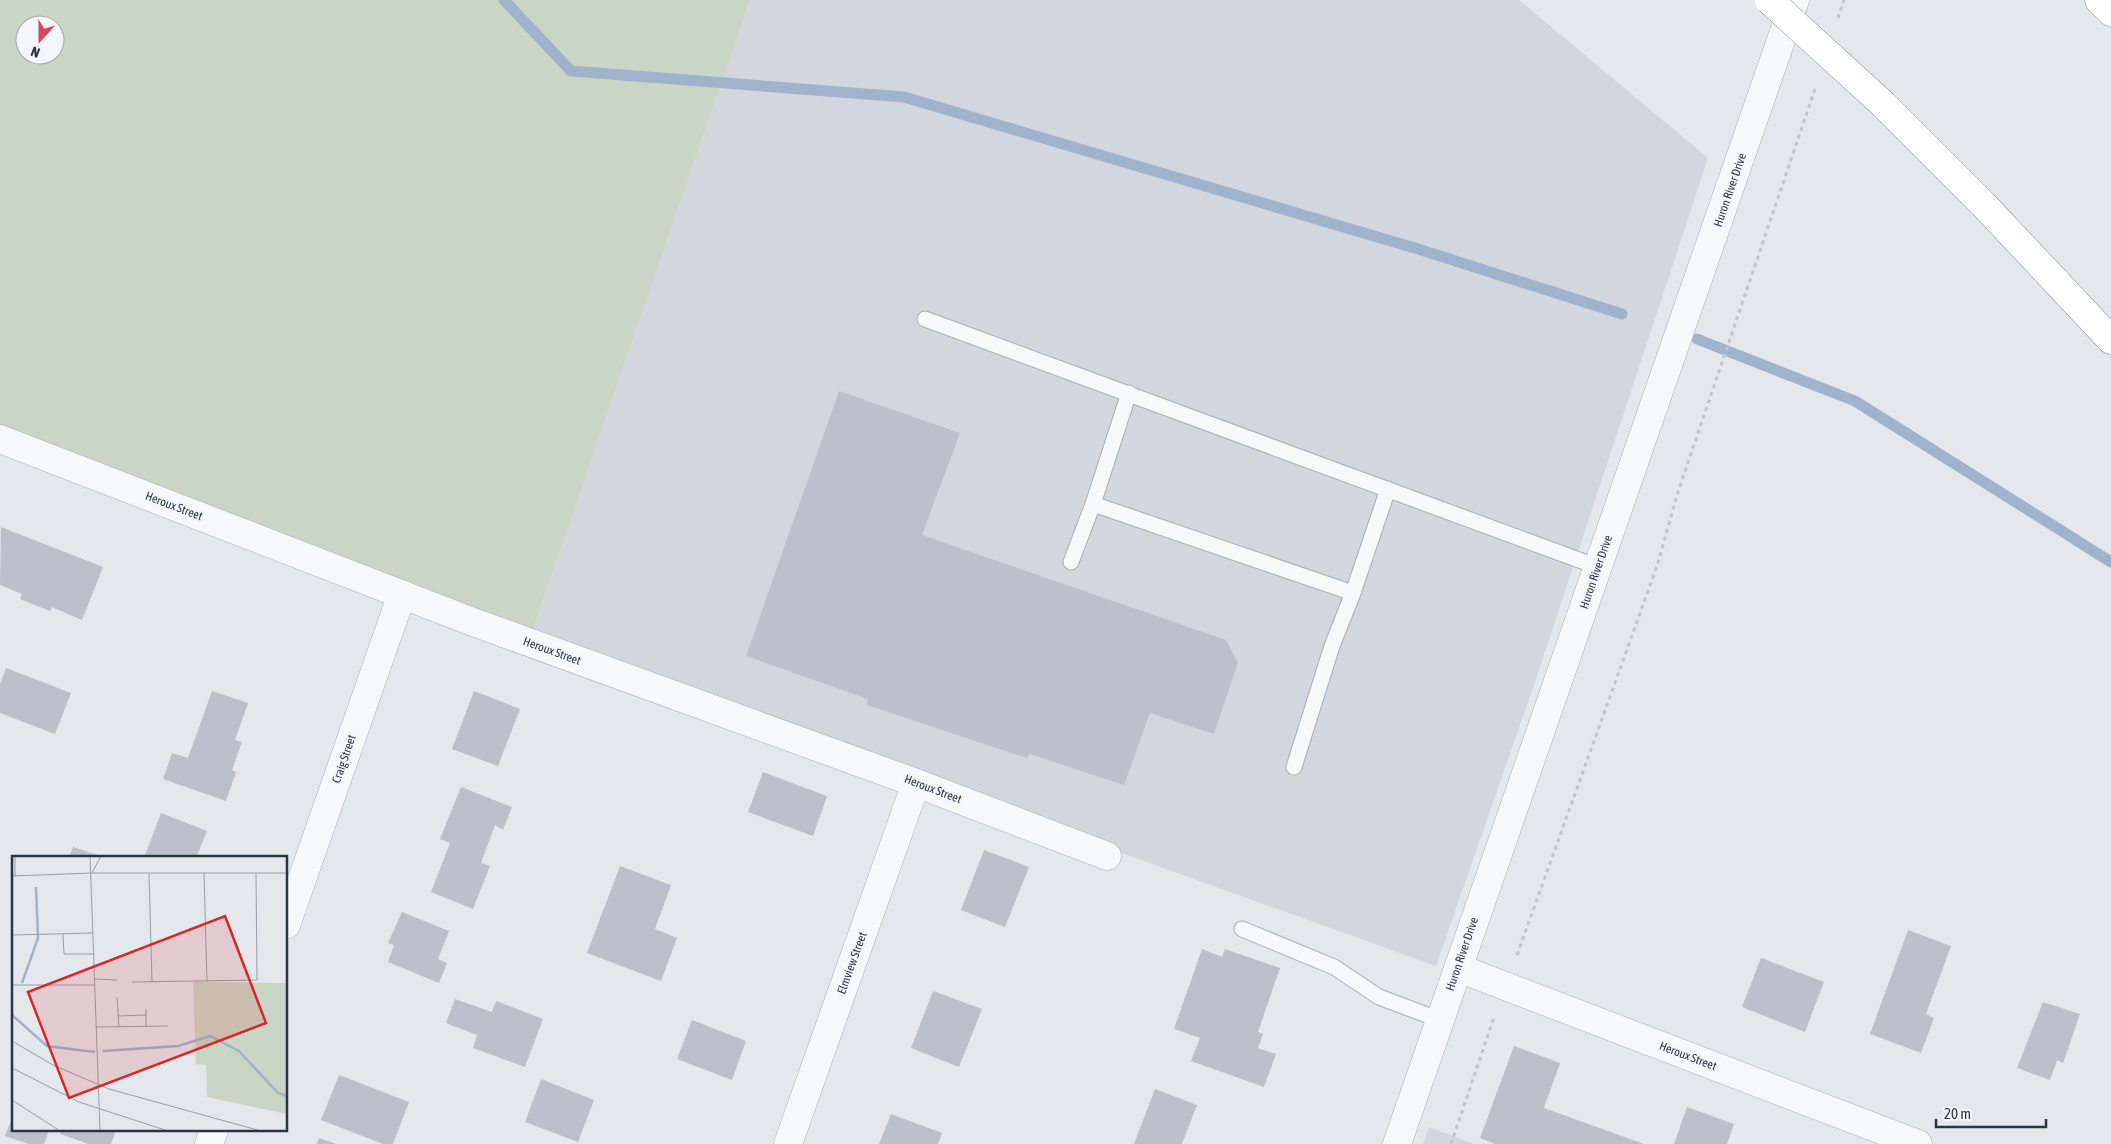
<svg xmlns="http://www.w3.org/2000/svg" width="2111" height="1144" font-family="'Asap Condensed',sans-serif">
	<style>
		.built { fill: #d2d6de }
		.green { fill: #c9d6c5; fill-rule: evenodd }
		.lines { fill: none; stroke-linecap: round; stroke-linejoin: round }
		.stream { stroke: #9fb4cc; stroke-width: 11 }
		.building { fill: #bbc0ca }
		.service-casing { stroke: #a9aeb7; stroke-width: 17 }
		.minor-casing { stroke: #a9aeb7; stroke-width: 29 }
		.tertiary-casing { stroke: #a9aeb7; stroke-width: 29 }
		.motorway-casing { stroke: #8b94a3; stroke-width: 29 }
		.path { stroke: #c2c5cb; stroke-width: 3; stroke-dasharray: 4 4; stroke-linecap: butt }
		.service { stroke: #f7f8fa; stroke-width: 15 }
		.minor { stroke: #f7f8fa; stroke-width: 28 }
		.tertiary { stroke: #f7f8fa; stroke-width: 28 }
		.motorway { stroke: #fff; stroke-width: 28 }
		.motorway-bridge-casing { stroke: #8b94a3; stroke-width: 29; stroke-linecap: butt }
		.motorway-bridge { stroke: #fff; stroke-width: 28 }
		.labels { text-anchor: middle; dominant-baseline: central; stroke-width: 4.5; stroke-linejoin: round; paint-order: stroke }
		.street-label { font-size: 12px; fill: #2b3445; stroke: #f4f6f9 }
		.inset-river { fill: none; stroke: #9fb4cc; stroke-width: 2.5 }
		.inset-road { fill: none; stroke: #9a9fa9; stroke-width: 1 }
		.view { fill: #d62828; fill-opacity: 0.15; stroke: #d62828; stroke-width: 2.5 }
		.inset-edge { fill: none; stroke: #2b3445; stroke-width: 2.5 }
	</style>
	<rect width="100%" height="100%" fill="#e4e7ec"/>
	<path class="built" d="M750,0H1519L1708,158L1535,682L1436,966L1116,851L531,635Z
		M1429,1127L1474,1144H1423Z"/>
	<path class="green" d="M0,0H750L531,635L0,431ZM25,25H55V55H25Z"/>
	<g class="lines">
		<path class="stream" d="M504,0L571,71L904,97L1418,249L1622,314
			M1697,339L1855,401L2111,562"/>
	</g>
	<path class="building" d="M839,391L960,433L922,535L1226,640L1238,663L1214,734L1150,713L1124,785L1030,754L1027,758L867,705L868,699L746,656Z
		M1,527L103,567L82,620L52,607L50,611L20,599L22,594L0,585Z
		M6,668L71,693L55,734L0,713V684Z
		M212,691L248,703L235,740L242,742L232,770L236,772L226,801L163,779L172,753L188,758Z
		M474,691L520,709L498,766L452,749Z
		M763,772L827,796L813,836L748,812Z
		M461,787L512,807L503,830L495,825L481,863L490,866L473,909L431,892L450,843L440,839Z
		M161,813L207,831L196,858H144Z
		M73,847L104,857V858H69Z
		M984,850L1029,867L1005,927L961,910Z
		M620,866L671,885L655,929L677,938L661,981L587,953Z
		M402,912L449,931L438,959L447,963L439,983L388,962L394,945L388,943Z
		M1908,930L1951,946L1926,1014L1934,1018L1921,1053L1870,1034Z
		M1202,949L1222,957L1225,949L1280,968L1258,1032L1263,1034L1258,1048L1276,1054L1264,1087L1191,1061L1200,1038L1174,1029Z
		M1761,958L1824,982L1805,1032L1742,1007Z
		M933,991L982,1009L959,1067L911,1048Z
		M455,999L492,1012L496,1001L543,1019L525,1067L473,1048L477,1035L446,1023Z
		M2043,1002L2080,1014L2063,1063L2057,1060L2050,1080L2017,1068Z
		M692,1020L746,1041L732,1080L677,1059Z
		M1514,1046L1560,1063L1544,1108L1644,1144H1495L1480,1138Z
		M339,1075L409,1102L393,1144H383L321,1120Z
		M541,1079L594,1100L578,1142L525,1122Z
		M1155,1089L1197,1105L1182,1144H1134Z
		M1687,1107L1734,1124L1727,1144H1674Z
		M14,1113V1130H49L44,1144H29L5,1136Z
		M891,1114L942,1133L938,1144H879Z
		M62,1130H116L111,1144H89L60,1134Z
		M319,1138L336,1144H317Z"/>
	<g class="lines">
		<defs>
			<path id="service" d="M925,319L1598,567
				M1093,504L1353,593
				M1071,562L1093,504L1129,393
				M1294,767L1332,646L1353,593L1388,489
				M1242,929L1334,967L1379,997L1440,1020"/>
			<path id="minor" d="M0,439L473,622L916,783L1107,856
				M286,925L402,594
				M1458,968L1918,1144
				M209,1144L214,1130
				M788,1144L916,783"/>
			<path id="tertiary" d="M1397,1144L1795,0"/>
			<path id="motorway" d="M2099,0L2111,12
				M1884,105L1983,204L2111,340"/>
		</defs>
		<use href="#service" class="service-casing"/>
		<use href="#minor" class="minor-casing"/>
		<use href="#tertiary" class="tertiary-casing"/>
		<use href="#motorway" class="motorway-casing"/>
		<path class="path" d="M1838,18L1844,0
			M1517,955L1657,566L1678,492L1816,86
			M1451,1144L1494,1017"/>
		<use href="#service" class="service"/>
		<use href="#minor" class="minor"/>
		<use href="#tertiary" class="tertiary"/>
		<use href="#motorway" class="motorway"/>
		<defs>
			<path id="motorway-bridge" d="M1769,0L1884,105"/>
		</defs>
		<use href="#motorway-bridge" class="motorway-bridge-casing"/>
		<use href="#motorway-bridge" class="motorway-bridge"/>
	</g>
	<g class="labels">
		<g class="street-label">
			<text transform="translate(1730 190) rotate(-71)">Huron River Drive</text>
			<text transform="translate(174 506) rotate(21)">Heroux Street</text>
			<text transform="translate(1596 572) rotate(-71)">Huron River Drive</text>
			<text transform="translate(552 651) rotate(20)">Heroux Street</text>
			<text transform="translate(344 759) rotate(-71)">Craig Street</text>
			<text transform="translate(933 789) rotate(21)">Heroux Street</text>
			<text transform="translate(1462 954) rotate(-71)">Huron River Drive</text>
			<text transform="translate(852 963) rotate(-70)">Elmview Street</text>
			<text transform="translate(1688 1056) rotate(21)">Heroux Street</text>
		</g>
	</g>
	<g transform="translate(12 856)">
		<rect width="275" height="275" fill="#e4e7ec"/>
		<path d="M181,126L275,127V258L195,241L194,209L184,208Z" fill="#c9d6c5"/>
		<path class="inset-river" d="M10,127L26,82L24,31M0,159L35,190L83,196M91,195L166,190L198,180L227,195L266,237L275,240"/>
		<path class="inset-road" d="M3,0V20M78,0L88,275M80,17H275M192,17L195,126M137,18L140,126M0,20L80,17L89,0M51,78L52,98H82M0,79L81,77M83,123L105,124M120,126L245,124L244,17M0,129H83M105,141L107,171M134,153V170M106,160L134,159M84,171L156,170M0,185L41,209L97,233L249,275M0,212L67,246L156,275M0,244L48,275"/>
		<path class="view" d="M213,60L254,167L57,242L16,136Z"/>
		<rect width="275" height="275" class="inset-edge"/>
	</g>
	<g transform="translate(40 40) rotate(201)"><circle r="24" fill="#f4f6f9" stroke="#a4a8b1"/>
	<path d="M0-4L9 19L0 12L-9 19Z" fill="#d1495b"/>
	<text y="-8" font-size="14" font-weight="bold" text-anchor="middle" fill="#2b3445">N</text>
	</g>
	<path d="M1936 1119v8h110v-8" fill="none" stroke="#2b3445" stroke-width="2.5"/>
	<text x="1944" y="1119" font-size="15" fill="#2b3445" stroke="#f4f6f9" stroke-width="4" paint-order="stroke">20 m</text>
</svg>
